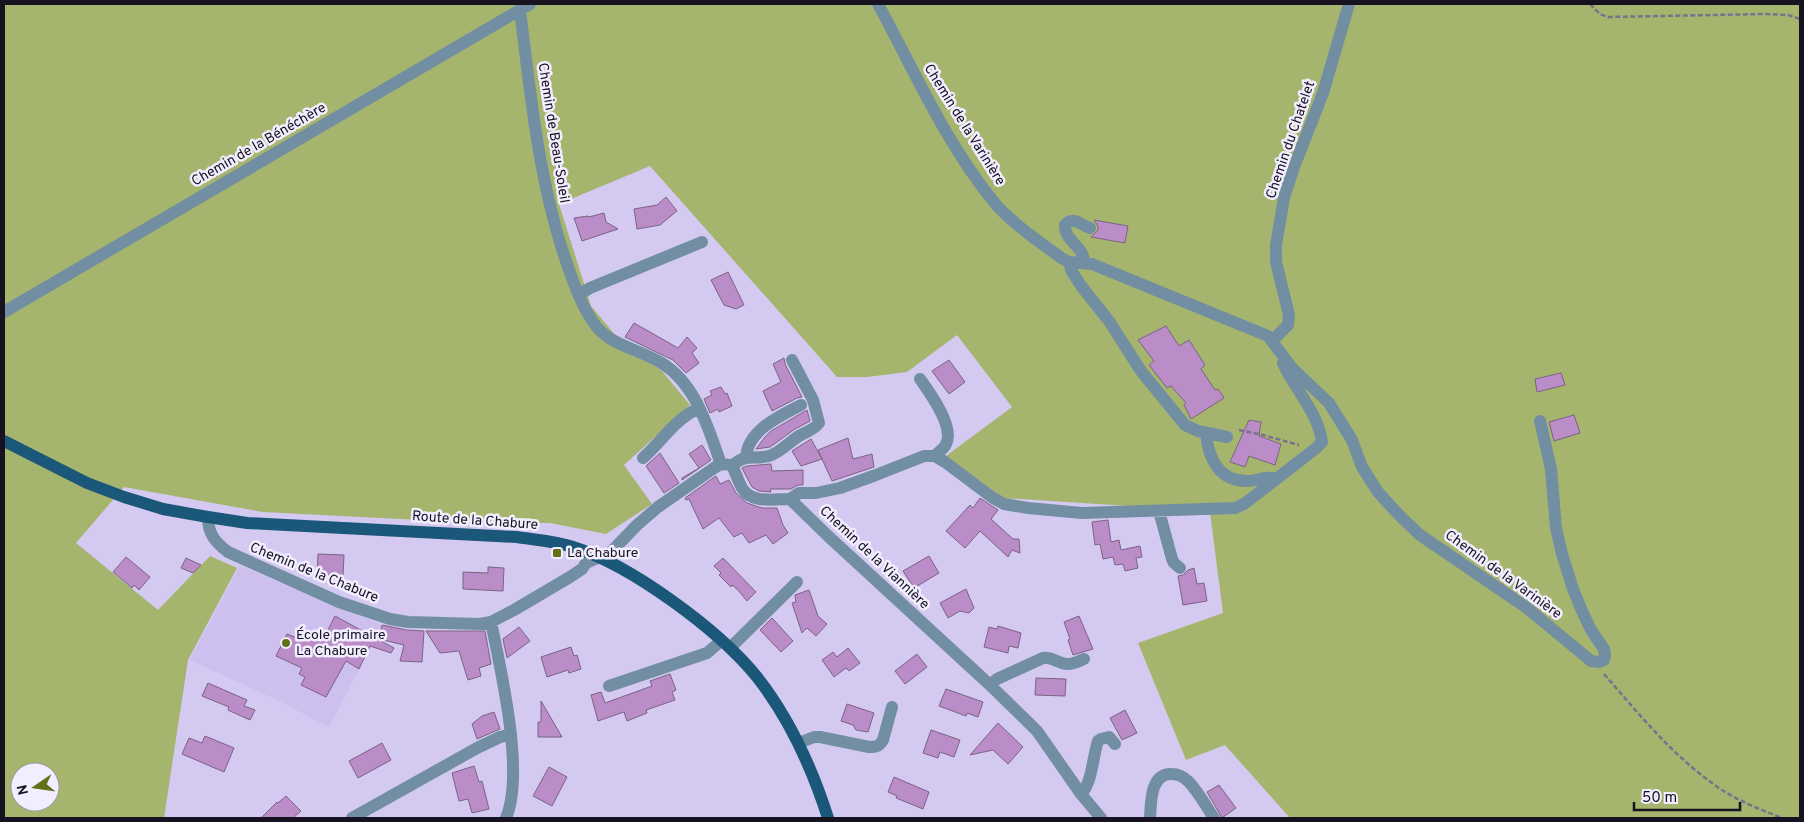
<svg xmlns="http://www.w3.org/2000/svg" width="1804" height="822" font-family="Overpass,sans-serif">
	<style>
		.built { fill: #cdbfee }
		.green { fill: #a6b56d; fill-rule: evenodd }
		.building { fill: #ba8dc8; stroke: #7b6382 }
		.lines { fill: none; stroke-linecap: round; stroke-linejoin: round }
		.path { stroke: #79718d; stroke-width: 2.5; stroke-dasharray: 5 2.5; stroke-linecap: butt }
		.minor { stroke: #728ea2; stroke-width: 12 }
		.major { stroke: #1a5779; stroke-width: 12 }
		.poi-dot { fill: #62701a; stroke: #f2eeff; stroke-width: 2 }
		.labels { text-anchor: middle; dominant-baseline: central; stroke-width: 5; stroke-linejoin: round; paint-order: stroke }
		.street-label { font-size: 14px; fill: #161220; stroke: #f2eeff }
		.poi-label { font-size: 14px; fill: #161220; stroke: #f2eeff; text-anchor: start }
	</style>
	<rect width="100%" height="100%" fill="#d4c9f1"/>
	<path class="built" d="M240,566L382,625L329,727L275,699L190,660Z"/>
	<path class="green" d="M4,4H1800V818H1290L1225,745L1186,760L1138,643L1223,613L1209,505L1144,507L1003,498L946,456L1012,407L957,335L907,372L867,377H837L650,166L559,204L591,306L617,337L662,371L690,405L624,465L652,504L606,534L550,523H479L263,512L124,487L76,543L158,610L210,556L237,568L188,660L164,818H4ZM20,772H50V802H20Z"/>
	<path class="building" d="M666,197L677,211L660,225L637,229L634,209L657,205Z
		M604,213L606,222L618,229L582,241L574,218L588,216L589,217Z
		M1094,220L1128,226L1125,243L1091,237L1098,230V226Z
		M728,272L744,305L736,309L724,305L711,280Z
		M634,323L678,348L687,337L697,348L692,353L699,363L686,373L673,360L625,337Z
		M1166,326L1179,346L1189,340L1205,365L1201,369L1215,390L1218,389L1224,398L1191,419L1184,405L1186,403L1171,386L1167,388L1149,365L1154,361L1138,340Z
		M784,358L785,364L802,397L797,398L772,411L763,391L781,382L773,364Z
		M949,360L965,382L949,394L932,371Z
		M1561,373L1565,385L1537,392L1535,379Z
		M721,387L725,394L727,393L732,406L719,412L718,409L710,413L704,399L712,395L710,391Z
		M807,410L810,421L795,429L770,447L756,449L765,437L771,431Z
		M1574,415L1580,433L1554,441L1549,422Z
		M1249,420L1261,422L1259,436L1281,444L1275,465L1249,456L1245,467L1230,462Z
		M848,438L853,459L872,454L874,467L832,481L818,450Z
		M811,439L822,459L801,466L792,451Z
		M702,445L711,460L682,480V478L699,468L689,454Z
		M660,453L679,483L664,493L646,466Z
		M771,464L772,471L803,470V485H798L791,489H770L771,492L759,491L752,487L742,468L747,466Z
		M716,476L720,484L729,480L736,493L747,503L762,508H777L783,525L788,533L773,544L766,535L749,543L742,533L734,537L719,518L703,529L689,499L686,500L685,498Z
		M980,498L998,510L991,519L1013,539H1019L1020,553L1012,550L1008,557L980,531L965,548L946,531L970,505L973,508Z
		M1108,520L1111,542L1119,540L1121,550L1140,546L1142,557L1136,558L1138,568L1125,571L1123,564L1115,565L1113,557L1103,559L1100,544L1095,545L1092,522Z
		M318,554L344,555L343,576L317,574Z
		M929,556L939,573L914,588L903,571Z
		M126,557L150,577L139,590L134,585L132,588L113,572Z
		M186,558L201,565L193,573L181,568Z
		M723,558L756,592L747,601L738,590L732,585L731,587L719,575L721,573L714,566Z
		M488,567L504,568L503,591L463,589V572L488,573Z
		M1194,568L1197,584L1204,583L1207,601L1183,605L1178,576L1183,575L1188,570Z
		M966,589L974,608L969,613L960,611L948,618L940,603Z
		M809,590L818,616L827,624L816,636L807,628L802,633L792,603L796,602L795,595Z
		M335,616L394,648L391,653L370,646L359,669L346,661L326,697L301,685L305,677L299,674L302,668L276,656L287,634L304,641L309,631L323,640Z
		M1079,616L1093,649L1073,655L1068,640L1070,639L1064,622Z
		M772,618L793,641L781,652L760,630Z
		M382,625L407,630L424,631L422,662L400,661L404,645L379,639Z
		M998,626L1021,633L1018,648L1009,646L1008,653L984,647L989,627L997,629Z
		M519,627L530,641L507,658L503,639Z
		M426,631H485L491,664L479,668L481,676L468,680L459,651L440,653Z
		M571,647L574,656L577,655L581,669L569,673L568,670L547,677L541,657Z
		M848,648L860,663L849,671L846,668L834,677L822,660L833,652L837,657Z
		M917,654L927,667L905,684L895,671Z
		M670,674L676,690L672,692L675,700L646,710L647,713L627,721L624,712L598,721L591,695L601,692L605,703L652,686L650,681Z
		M1036,678L1066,679L1065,696L1035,695Z
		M208,683L247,700L244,706L255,710L250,720L228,710L229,707L202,696Z
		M946,689L983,702L978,717L967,713L966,716L939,706Z
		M541,701L562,737H538V722H541Z
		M847,704L874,713L868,732L856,730L853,725L841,721Z
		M1125,710L1137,733L1122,740L1110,718Z
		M494,712L500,729L477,739L472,724L482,716Z
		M998,723L1023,747L1008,764L993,750L970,755Z
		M931,730L960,740L954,757L940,752L938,758L923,753Z
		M205,736L234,748L224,772L182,754L189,738L202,743Z
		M382,743L391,760L358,778L349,761Z
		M474,766L479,782L482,781L489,809L472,813L468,799L459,801L452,773Z
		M549,767L567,777L552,806L533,796Z
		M894,777L929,792L923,809L896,798L897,796L888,792Z
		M1219,785L1236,808L1222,818L1207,792Z
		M286,796L301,811L293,818H261L277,802L278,803Z"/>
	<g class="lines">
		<path class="path" d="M1590,4L1600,14L1608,17L1764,14L1788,15L1800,19
			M1239,430L1259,434L1299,445
			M1604,674C1639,714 1672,755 1716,786C1736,800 1759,809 1782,818"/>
		<path class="minor" d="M878,4C914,70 945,142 993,201C1011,223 1041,243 1063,259L1069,262L1092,264L1268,336L1293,369L1329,403L1352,440L1362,467L1378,492L1398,514L1420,535L1527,608L1591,661L1599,662L1604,660L1605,655L1604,649L1591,630L1582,611L1573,589L1562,554L1556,528L1551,469L1540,421
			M520,10C530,91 538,174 563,252C571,276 579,301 593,322C609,346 637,348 660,362C696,383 708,428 721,464
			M1069,262L1072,272L1082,287L1109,321L1141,371L1185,425L1198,431L1227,437
			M1084,262C1084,246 1064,241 1065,225C1074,215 1080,225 1090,228
			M579,295L590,288L702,242
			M4,312L530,4
			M1273,340L1288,325L1289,315L1276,262V245L1284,198L1294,167L1323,93L1349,4
			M920,379C930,393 955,427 946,444C944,449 938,452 935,456
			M1206,433C1208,458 1219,482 1248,481C1258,481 1266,475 1275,479
			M746,457C748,430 780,416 801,405
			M643,458C662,441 675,419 699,408
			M732,466C746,453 753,460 769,456C780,453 789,442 799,436C806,432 815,429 819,423L813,400L792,360
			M790,499L799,493H816L840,488L876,475L924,456H935L945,462L993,498L1004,504L1028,508L1082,513L1235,508L1244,504L1315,449L1322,442C1318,412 1295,390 1283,363
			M1159,511L1172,559L1174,563L1180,568
			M208,517C208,534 215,542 228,552L339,602L390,619L408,622L480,624L491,622L514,610L570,577L582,569L586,563L611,552L637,525L658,507L717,466C722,464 727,463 732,466C736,473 738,481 742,488C751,504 774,499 790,499L828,536L990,685L1037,731L1081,794L1101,818
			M491,622C501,671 525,773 506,818
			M730,648L797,582
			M990,685L997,679L1043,658C1053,656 1059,665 1068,664C1073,664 1079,661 1084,659
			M609,686L707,653L721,641
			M799,743L814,737H820L869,747C875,747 879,747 883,740L892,707
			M1081,794C1092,784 1093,755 1098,741L1101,739L1109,737L1115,744
			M352,818L477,748L500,737L510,735
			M1150,818C1151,803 1150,773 1172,774C1179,774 1184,777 1189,782C1199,793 1206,806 1214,818"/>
		<path class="major" d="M4,441L87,483L124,497L163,509L208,517L247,523L286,525L517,537C536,540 555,541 573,547C631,565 719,630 757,677C790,719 812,768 828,818"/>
	</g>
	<g class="poi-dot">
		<rect x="552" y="548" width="10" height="10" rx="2.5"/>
		<circle cx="286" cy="643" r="5"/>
	</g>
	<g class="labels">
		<g class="street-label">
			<text transform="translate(964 125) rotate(58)">Chemin de la Varinière</text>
			<text transform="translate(553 133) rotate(81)">Chemin de Beau-Soleil</text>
			<text transform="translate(1291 140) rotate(-71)">Chemin du Chatelet</text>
			<text transform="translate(259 145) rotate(-30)">Chemin de la Bénéchère</text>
			<text transform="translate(475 521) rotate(4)">Route de la Chabure</text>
			<text transform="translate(874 558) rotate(43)">Chemin de la Viannière</text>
			<text transform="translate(314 573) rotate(22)">Chemin de la Chabure</text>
			<text transform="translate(1503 575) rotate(36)">Chemin de la Varinière</text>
		</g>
		<g class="poi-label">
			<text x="567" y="553">La Chabure</text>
			<text x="296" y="635">École primaire<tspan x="296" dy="16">La Chabure</tspan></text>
		</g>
	</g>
	<rect width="1804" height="822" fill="none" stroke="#161220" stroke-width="10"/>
	<g transform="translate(35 787) rotate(257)"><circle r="24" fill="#f2eeff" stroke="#9a96a6"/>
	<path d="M0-4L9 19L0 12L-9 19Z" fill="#62701a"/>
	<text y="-8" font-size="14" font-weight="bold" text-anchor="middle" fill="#161220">N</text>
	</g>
	<path d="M1634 802v8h106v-8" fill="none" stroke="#161220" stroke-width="2.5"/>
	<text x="1642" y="802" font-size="15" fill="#161220" stroke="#f2eeff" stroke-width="4" paint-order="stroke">50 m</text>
</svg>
